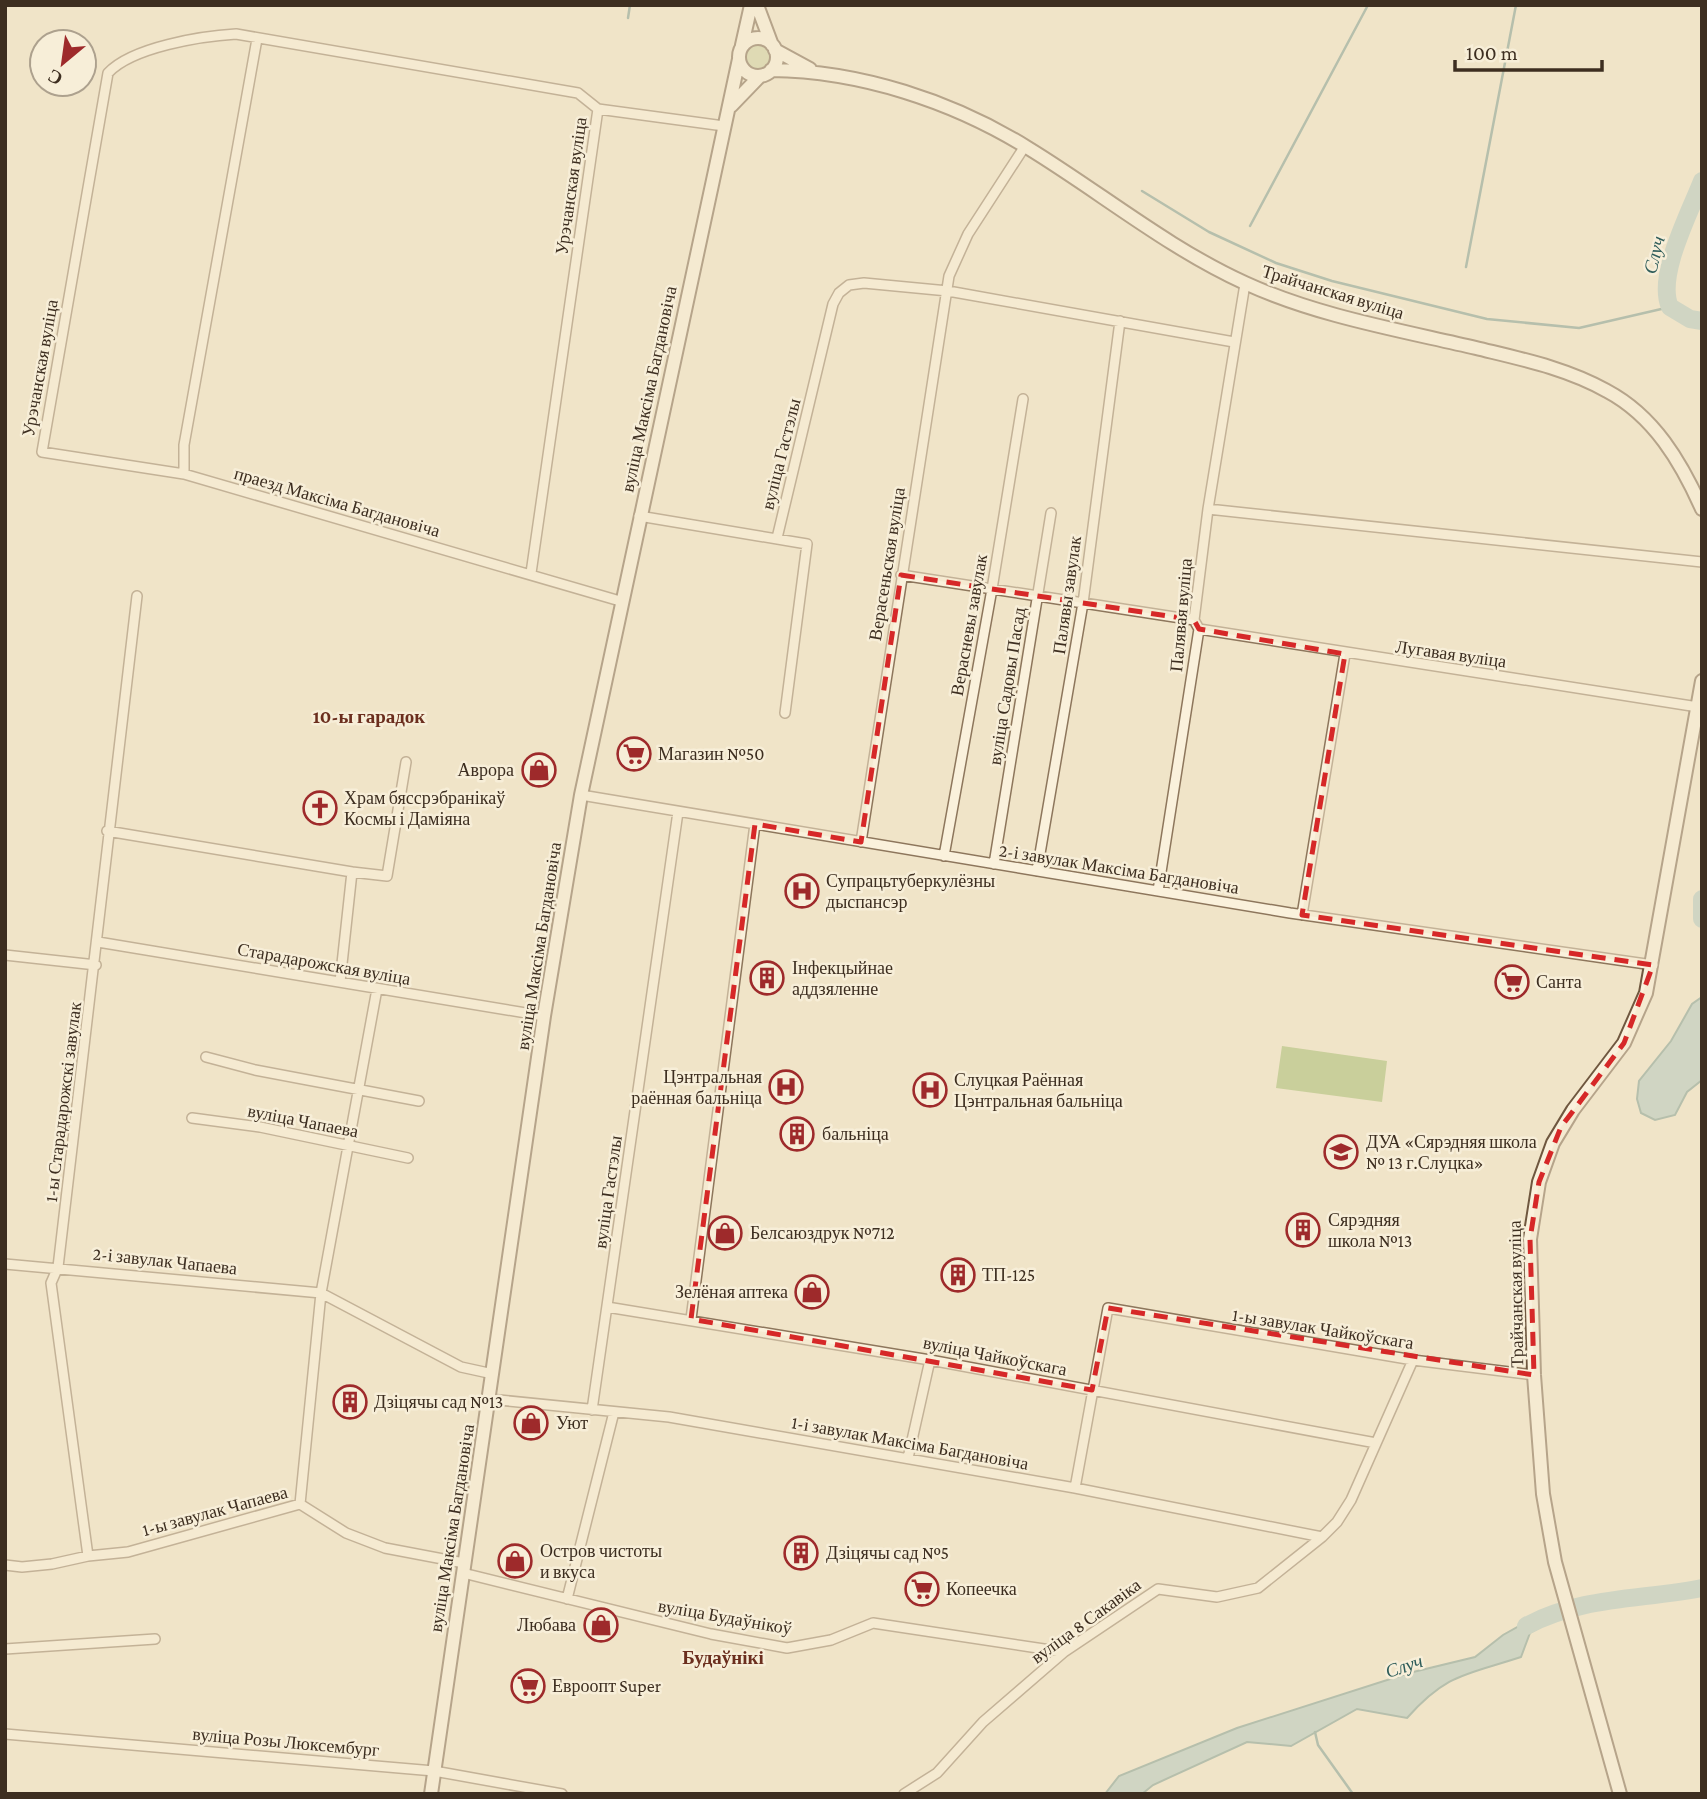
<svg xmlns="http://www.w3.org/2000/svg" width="1707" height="1799" font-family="'Crimson Pro',serif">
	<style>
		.green { fill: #c9cf9b }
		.water { fill: #a9c4bc; stroke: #6f938a; stroke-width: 2 }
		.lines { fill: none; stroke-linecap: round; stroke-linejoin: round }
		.stream { stroke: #6f938a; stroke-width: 2.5 }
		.river { stroke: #a9c4bc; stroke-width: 18 }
		.street-casing { stroke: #8d765c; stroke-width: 12 }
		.secondary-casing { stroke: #6f573f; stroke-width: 16 }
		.street { stroke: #faf1dc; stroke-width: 9 }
		.secondary { stroke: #faf1dc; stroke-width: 12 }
		.marked { fill: none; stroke: #d62828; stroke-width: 5; stroke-dasharray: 14 9; stroke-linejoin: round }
		.labels { text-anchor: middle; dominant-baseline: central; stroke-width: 5; stroke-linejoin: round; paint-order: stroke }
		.street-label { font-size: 18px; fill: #3d2e20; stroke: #f7eed8 }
		.poi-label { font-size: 18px; fill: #3d2e20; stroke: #f7eed8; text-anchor: start }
		.water-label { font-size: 19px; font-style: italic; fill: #2f5d5a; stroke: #f7eed8 }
		.neighbourhood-label { font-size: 19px; font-weight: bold; fill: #6b2e1e; stroke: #f7eed8 }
	</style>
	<rect width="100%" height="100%" fill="#f0e4c8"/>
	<path class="green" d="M745 57a13 13 0 1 1 26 0a13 13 0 1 1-26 0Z
		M1282,1046L1387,1061L1382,1102L1276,1088Z"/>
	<path class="water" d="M1702,997V1080L1687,1092L1675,1115L1655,1120L1641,1113L1637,1099L1639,1081L1671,1041L1692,1004Z
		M1546,1611L1551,1621L1530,1633L1521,1657C1466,1675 1447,1673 1407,1718L1357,1709L1291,1746L1247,1742L1153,1785L1142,1794H1105L1119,1776L1237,1728L1409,1673L1475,1657L1503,1635Z"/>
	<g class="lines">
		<path class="stream" d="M628,18L630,5
			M1142,191L1209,232L1276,263L1332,281L1487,319L1579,328L1670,307
			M1250,226L1368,5
			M1466,267L1516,5
			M1315,1732L1318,1745L1353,1794"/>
		<path class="river" d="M1702,181C1690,212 1656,276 1670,307L1690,319L1702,321
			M1702,899V919
			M1526,1626C1582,1596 1642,1600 1702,1588"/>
		<defs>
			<path id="street" d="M598,109L578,93L236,34C202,36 132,47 108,73L42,452L184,474L620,601
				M598,109L724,126
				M184,474V445L257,39
				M1208,509L1702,562
				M639,516L807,544L785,713
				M777,538L833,304L839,293L849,285L864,283L948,291L1234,342
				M531,573L598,109
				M901,575L1194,620
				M1199,629L1698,707
				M581,795L1290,913L1653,965
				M107,831L352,872
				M861,842L949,276L968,234L1025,146
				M944,856L992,589L1023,399
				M994,864L1051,513
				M1037,871L1083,603L1120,321
				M1158,891L1199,629L1194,620L1208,509L1245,284
				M1302,915L1345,654
				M98,942L544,1016
				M5,955L96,965
				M340,982L352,872L387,876L406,762
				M206,1057L255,1070L419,1101
				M192,1118L260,1127L408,1158
				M5,1264L321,1293L461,1367L493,1374
				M607,1307L930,1360L1376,1443
				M691,1319L755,824
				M489,1399L669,1417L1075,1488L1322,1537
				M592,1410L678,812
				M908,1458L930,1360
				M1075,1488L1108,1308L1413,1360L1534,1375
				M300,1504L321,1293L377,989
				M88,1556L51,1283L58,1267L137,596
				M5,1565L22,1567L52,1564L88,1556L128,1552L300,1504L346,1533L385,1548L464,1563
				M463,1573L711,1634L787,1648L831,1640L873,1623L1064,1652
				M567,1599L614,1412
				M5,1649L155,1639
				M5,1734L434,1771L562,1794
				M904,1794L937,1773L983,1722L1064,1652L1158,1589L1217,1597L1258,1588L1322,1537L1337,1522L1351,1500L1413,1360"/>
			<path id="secondary" d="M757,5L772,45
				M739 57a19 19 0 1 1 38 0a19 19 0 1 1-38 0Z
				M742,45L751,5
				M775,50L810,69
				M771,70C860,71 952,101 1028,148C1100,192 1168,248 1245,283C1317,316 1399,330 1476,348C1521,359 1566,368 1607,391C1654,416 1681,462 1702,509
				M731,106L760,76
				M431,1794L544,1016L581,795L739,59
				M1620,1794L1555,1562L1543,1494L1534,1375L1530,1239L1539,1182L1553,1143L1573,1110L1624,1043L1646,993L1702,681"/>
		</defs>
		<use href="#street" class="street-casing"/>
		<use href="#secondary" class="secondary-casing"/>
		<use href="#street" class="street"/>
		<use href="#secondary" class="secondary"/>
	</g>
	<path d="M0 0H1707V1799H0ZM901,575L1194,620L1199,629L1345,654L1302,915L1653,965L1624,1043L1561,1127L1539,1182L1530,1239L1534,1375L1108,1308L1092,1390L691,1319L755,824L861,842Z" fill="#f0e4c8" fill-opacity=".55" fill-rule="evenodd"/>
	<path class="marked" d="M901,575L1194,620L1199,629L1345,654L1302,915L1653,965L1624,1043L1561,1127L1539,1182L1530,1239L1534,1375L1108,1308L1092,1390L691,1319L755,824L861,842Z"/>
	<defs>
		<symbol id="supermarket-ring" viewBox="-11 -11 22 22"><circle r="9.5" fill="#f7eed8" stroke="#9e2a2b" stroke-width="1.5"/><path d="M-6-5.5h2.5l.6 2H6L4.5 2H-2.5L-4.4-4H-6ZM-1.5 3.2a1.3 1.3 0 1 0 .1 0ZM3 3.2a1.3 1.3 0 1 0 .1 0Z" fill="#9e2a2b"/></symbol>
		<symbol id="shop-ring" viewBox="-11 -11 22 22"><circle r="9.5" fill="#f7eed8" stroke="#9e2a2b" stroke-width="1.5"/><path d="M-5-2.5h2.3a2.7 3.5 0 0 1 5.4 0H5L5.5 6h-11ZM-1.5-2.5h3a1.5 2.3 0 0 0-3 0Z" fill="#9e2a2b"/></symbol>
		<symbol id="church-ring" viewBox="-11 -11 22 22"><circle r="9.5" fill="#f7eed8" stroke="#9e2a2b" stroke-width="1.5"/><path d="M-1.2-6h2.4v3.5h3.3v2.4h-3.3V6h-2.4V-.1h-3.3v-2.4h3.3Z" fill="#9e2a2b"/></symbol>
		<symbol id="hospital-ring" viewBox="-11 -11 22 22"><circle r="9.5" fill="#f7eed8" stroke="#9e2a2b" stroke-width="1.5"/><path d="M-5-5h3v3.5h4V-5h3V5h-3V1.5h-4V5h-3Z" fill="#9e2a2b"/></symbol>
		<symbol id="building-ring" viewBox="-11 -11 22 22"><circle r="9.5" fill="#f7eed8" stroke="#9e2a2b" stroke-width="1.5"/><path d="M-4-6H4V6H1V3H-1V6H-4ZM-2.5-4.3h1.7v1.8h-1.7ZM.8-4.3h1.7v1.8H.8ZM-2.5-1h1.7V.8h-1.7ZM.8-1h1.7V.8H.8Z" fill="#9e2a2b"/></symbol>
		<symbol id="school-ring" viewBox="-11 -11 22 22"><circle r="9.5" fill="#f7eed8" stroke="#9e2a2b" stroke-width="1.5"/><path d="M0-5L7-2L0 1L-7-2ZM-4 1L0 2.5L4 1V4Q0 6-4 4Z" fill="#9e2a2b"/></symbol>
	</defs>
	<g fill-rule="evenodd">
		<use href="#supermarket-ring" x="615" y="735" width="38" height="38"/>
		<use href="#shop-ring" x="520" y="751" width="38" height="38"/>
		<use href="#church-ring" x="301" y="789" width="38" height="38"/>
		<use href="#hospital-ring" x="783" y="872" width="38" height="38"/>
		<use href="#building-ring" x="748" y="959" width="38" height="38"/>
		<use href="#supermarket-ring" x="1493" y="963" width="38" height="38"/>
		<use href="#hospital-ring" x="767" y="1068" width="38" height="38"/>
		<use href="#hospital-ring" x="911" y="1071" width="38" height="38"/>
		<use href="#building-ring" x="778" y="1115" width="38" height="38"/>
		<use href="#school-ring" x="1322" y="1133" width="38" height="38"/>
		<use href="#building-ring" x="1284" y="1211" width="38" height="38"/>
		<use href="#shop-ring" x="706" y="1214" width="38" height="38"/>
		<use href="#building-ring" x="939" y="1256" width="38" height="38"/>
		<use href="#shop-ring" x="793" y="1273" width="38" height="38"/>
		<use href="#building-ring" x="331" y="1383" width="38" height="38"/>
		<use href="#shop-ring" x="512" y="1404" width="38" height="38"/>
		<use href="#building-ring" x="782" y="1534" width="38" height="38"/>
		<use href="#shop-ring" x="496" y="1542" width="38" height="38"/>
		<use href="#supermarket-ring" x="903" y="1570" width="38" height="38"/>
		<use href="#shop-ring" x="582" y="1606" width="38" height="38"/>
		<use href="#supermarket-ring" x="509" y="1667" width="38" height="38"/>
	</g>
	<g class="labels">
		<g class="street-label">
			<text transform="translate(571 186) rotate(-82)">Урэчанская вуліца</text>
			<text transform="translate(1333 292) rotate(17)">Трайчанская вуліца</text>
			<text transform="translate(40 368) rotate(-80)">Урэчанская вуліца</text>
			<text transform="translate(649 389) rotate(-78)">вуліца Максіма Багдановіча</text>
			<text transform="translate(781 454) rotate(-76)">вуліца Гастэлы</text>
			<text transform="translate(337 502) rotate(16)">праезд Максіма Багдановіча</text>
			<text transform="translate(887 564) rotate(-81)">Верасеньская вуліца</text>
			<text transform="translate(1067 595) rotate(-82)">Палявы завулак</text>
			<text transform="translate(1181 615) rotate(-85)">Палявая вуліца</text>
			<text transform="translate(969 625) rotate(-80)">Верасневы завулак</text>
			<text transform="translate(1451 654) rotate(8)">Лугавая вуліца</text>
			<text transform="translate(1007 686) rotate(-81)">вуліца Садовы Пасад</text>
			<text transform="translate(1119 869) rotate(9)">2-і завулак Максіма Багдановіча</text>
			<text transform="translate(539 946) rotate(-81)">вуліца Максіма Багдановіча</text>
			<text transform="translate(324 964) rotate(10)">Старадарожская вуліца</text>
			<text transform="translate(63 1102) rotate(-83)">1-ы Старадарожскі завулак</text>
			<text transform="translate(303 1121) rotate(11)">вуліца Чапаева</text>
			<text transform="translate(608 1192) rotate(-82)">вуліца Гастэлы</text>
			<text transform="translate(165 1261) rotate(6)">2-і завулак Чапаева</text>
			<text transform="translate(1516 1294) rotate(-91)">Трайчанская вуліца</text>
			<text transform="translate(1323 1329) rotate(9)">1-ы завулак Чайкоўскага</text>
			<text transform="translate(995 1356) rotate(11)">вуліца Чайкоўскага</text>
			<text transform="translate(910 1443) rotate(10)">1-і завулак Максіма Багдановіча</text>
			<text transform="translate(215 1511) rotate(-15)">1-ы завулак Чапаева</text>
			<text transform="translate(452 1528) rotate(-81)">вуліца Максіма Багдановіча</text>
			<text transform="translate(725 1617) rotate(10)">вуліца Будаўнікоў</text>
			<text transform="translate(1086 1621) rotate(-36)">вуліца 8 Сакавіка</text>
			<text transform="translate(286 1742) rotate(5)">вуліца Розы Люксембург</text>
		</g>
		<g class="poi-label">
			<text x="658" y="754">Магазин №50</text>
			<text x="514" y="770" text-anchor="end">Аврора</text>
			<text x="344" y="798">Храм бяссрэбранікаў<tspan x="344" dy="21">Космы і Даміяна</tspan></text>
			<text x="826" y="881">Супрацьтуберкулёзны<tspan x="826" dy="21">дыспансэр</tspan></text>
			<text x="792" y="968">Інфекцыйнае<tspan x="792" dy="21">аддзяленне</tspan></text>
			<text x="1536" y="982">Санта</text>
			<text x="762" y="1077" text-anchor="end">Цэнтральная<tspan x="762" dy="21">раённая бальніца</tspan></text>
			<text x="954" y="1080">Слуцкая Раённая<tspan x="954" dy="21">Цэнтральная бальніца</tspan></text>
			<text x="822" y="1134">бальніца</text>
			<text x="1366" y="1142">ДУА «Сярэдняя школа<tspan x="1366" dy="21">№ 13 г.Слуцка»</tspan></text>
			<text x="1328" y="1220">Сярэдняя<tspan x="1328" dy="21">школа №13</tspan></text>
			<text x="750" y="1233">Белсаюздрук №712</text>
			<text x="982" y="1275">ТП-125</text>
			<text x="788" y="1292" text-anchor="end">Зелёная аптека</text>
			<text x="374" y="1402">Дзіцячы сад №13</text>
			<text x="556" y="1423">Уют</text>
			<text x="540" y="1551">Остров чистоты<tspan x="540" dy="21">и вкуса</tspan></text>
			<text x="826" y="1553">Дзіцячы сад №5</text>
			<text x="946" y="1589">Копеечка</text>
			<text x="576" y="1625" text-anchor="end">Любава</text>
			<text x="552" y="1686">Евроопт Super</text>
		</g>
		<g class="water-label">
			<text transform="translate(1654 255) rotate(-76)">Случ</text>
			<text transform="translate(1404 1666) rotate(-19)">Случ</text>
		</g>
		<g class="neighbourhood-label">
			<text x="369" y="716">10-ы гарадок</text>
			<text x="723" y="1657">Будаўнікі</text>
		</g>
	</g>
	<rect width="1707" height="1799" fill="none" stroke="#3d2e20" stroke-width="14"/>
	<g transform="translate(63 63) rotate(209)"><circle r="33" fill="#f7eed8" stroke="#ada18e" stroke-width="2"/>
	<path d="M0-5L12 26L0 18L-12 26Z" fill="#9e2a2b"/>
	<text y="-10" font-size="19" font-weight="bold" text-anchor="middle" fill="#3d2e20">С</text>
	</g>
	<path d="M1455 60v10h147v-10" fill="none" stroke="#3d2e20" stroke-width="3.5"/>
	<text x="1466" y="60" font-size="21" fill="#3d2e20" stroke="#f7eed8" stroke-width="5" paint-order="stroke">100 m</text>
</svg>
